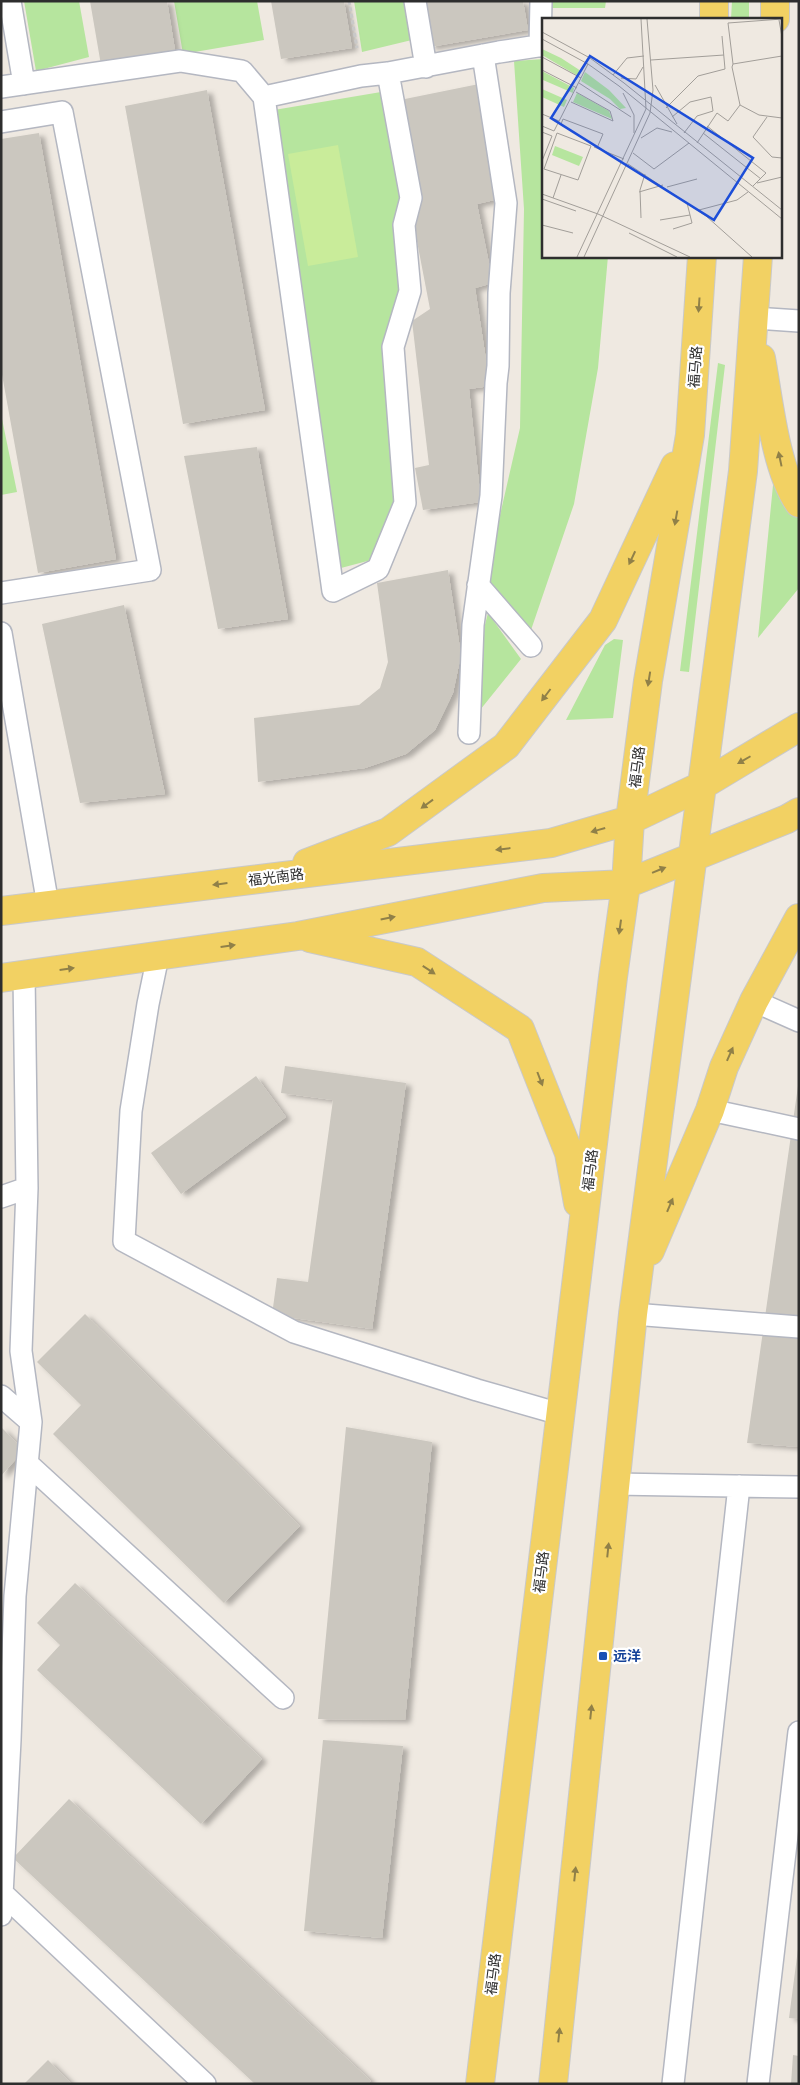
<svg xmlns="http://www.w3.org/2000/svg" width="800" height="2085" font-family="Montserrat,'Noto Sans SC',sans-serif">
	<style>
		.green { fill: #b6e59e }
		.pitch { fill: #c9ec9a }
		.building { fill: #cbc7bf; filter: url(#shadow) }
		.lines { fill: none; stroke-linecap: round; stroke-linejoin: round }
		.lane-casing { stroke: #b4b7c1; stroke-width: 24 }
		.primary-casing { stroke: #c9c9c9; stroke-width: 30 }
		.path { stroke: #c9c9c9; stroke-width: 3; stroke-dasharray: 4 2.5; stroke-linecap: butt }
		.lane { stroke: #fff; stroke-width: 21 }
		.primary { stroke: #f2d163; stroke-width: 28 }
		.oneway { fill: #908048 }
		.transit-dot { fill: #1a4fb4; stroke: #fff; stroke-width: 2 }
		.labels { text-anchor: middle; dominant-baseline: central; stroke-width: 4.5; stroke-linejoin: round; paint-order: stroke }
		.street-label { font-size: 14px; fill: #2e2e2e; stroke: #fff }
		.transit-label { font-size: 14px; font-weight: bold; fill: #164399; stroke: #fff; text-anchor: start }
		.inset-road { fill: none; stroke: #a29e99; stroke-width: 1 }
		.view { fill: #1d4ed8; fill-opacity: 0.15; stroke: #1d4ed8; stroke-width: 2.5 }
		.inset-edge { fill: none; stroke: #2e2e2e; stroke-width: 2.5 }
	</style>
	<defs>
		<filter id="shadow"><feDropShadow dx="5.5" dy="3" stdDeviation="2.5" flood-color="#0004"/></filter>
	</defs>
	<rect width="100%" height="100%" fill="#efe9e1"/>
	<path class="green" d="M24,1H79L89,57L36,71Z
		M174,1H257L264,40L183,54Z
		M354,1H409L416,39L362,52Z
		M548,1H606L605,8H548Z
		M732,1H749V19H731Z
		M544,59V256H608L598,368L574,504L531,630L484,585L520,428L524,209L514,61Z
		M381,92L402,196L400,500L375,559L341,568L274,110Z
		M718,363L725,365L689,672L680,671Z
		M1,414L17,492L1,495Z
		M774,475L799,515V588L758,638Z
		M488,613L521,659L476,715L480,644Z
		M614,639L623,640L613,718L566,720L605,645Z"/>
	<path class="pitch" d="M338,145L358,257L308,266L288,154Z"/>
	<path class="building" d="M90,1H167L175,50L101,65Z
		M271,1H344L352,48L281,59Z
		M424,1H523L528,30L430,47Z
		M479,84L503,198L477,204L493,283L475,288L490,386L469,389L481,502L423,510L415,468L429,465L412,321L430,309L411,210L421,206L400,100Z
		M207,90L265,410L183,424L125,106Z
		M39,133L116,559L38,573L1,369V139Z
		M257,447L288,619L218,629L184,456Z
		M448,570L461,655L453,693L435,730L406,754L365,768L258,782L254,718L359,705L380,688L388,662L377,583Z
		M124,605L165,794L80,803L42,624Z
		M285,1066L406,1083L372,1329L272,1315L277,1278L308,1282L333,1100L281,1093Z
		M256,1076L286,1117L181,1194L151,1153Z
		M798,1086H799V1447L747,1443Z
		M85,1314L300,1526L224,1603L53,1434L81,1405L37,1362Z
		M1,1427L24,1450L1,1476Z
		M346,1427L432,1442L405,1720L318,1719Z
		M75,1583L262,1759L201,1824L37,1670L60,1645L37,1623Z
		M323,1740L403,1746L382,1938L304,1931Z
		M69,1799L371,2081L368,2084H255L13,1858Z
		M798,1949L799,1950V2019L789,2018Z
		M793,2055L799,2056V2084H791Z
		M48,2060L72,2084H24Z"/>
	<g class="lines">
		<defs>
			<path id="lane" d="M10,1L24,84
				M415,1L426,67
				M540,46L541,1
				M1,87L180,61L242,71L264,97L361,76L388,73L499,52L544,45
				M264,97L333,591L378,569L405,503L393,347L410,291L404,225L411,198L388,73
				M1,122L62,112L150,570L1,593
				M754,318L799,321
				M478,585L531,646
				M1,633L48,905
				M469,733L473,625L491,496L496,383L498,366L499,293L506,203L483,55
				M158,956L148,1004L131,1111L124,1241L294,1332L477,1390L560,1414
				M754,1001L799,1021
				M710,1110L799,1129
				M1,1197L27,1188
				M633,1314L799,1327
				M1,1396L31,1422
				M28,1464L283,1698
				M614,1484L799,1487
				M2,1893L205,2084
				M1,1915L10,1740L15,1596L31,1422L21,1351L27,1188L24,975
				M673,2084L739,1486
				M758,2084L799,1732"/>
			<path id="primary" d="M714,1V19
				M775,19V1
				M761,358C769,401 775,468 799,503
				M307,863L388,832L506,746L603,620L675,466
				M1,911L551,843L630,820L701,786L799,727
				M310,938L417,962L520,1029L569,1153L578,1203
				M1,978L298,936L543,888L626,884L787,819L799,812
				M650,1251L710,1110L724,1067L754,1001L799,918
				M480,2084L613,977L626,884L630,820L648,681L690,435L702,256
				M553,2084L633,1314L743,471L758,256"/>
		</defs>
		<use href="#lane" class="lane-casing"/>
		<use href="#primary" class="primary-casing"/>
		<path class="path" d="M349,1L357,48"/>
		<use href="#lane" class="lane"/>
		<use href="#primary" class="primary"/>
	</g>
	<defs><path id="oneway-solid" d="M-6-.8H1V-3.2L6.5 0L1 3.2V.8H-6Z" transform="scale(1.25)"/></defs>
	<g class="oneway">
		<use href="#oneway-solid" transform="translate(699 305) rotate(94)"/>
		<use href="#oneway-solid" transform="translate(780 459) rotate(-102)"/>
		<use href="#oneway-solid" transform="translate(676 518) rotate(100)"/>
		<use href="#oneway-solid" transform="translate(632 558) rotate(115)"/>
		<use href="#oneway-solid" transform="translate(649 679) rotate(99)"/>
		<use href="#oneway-solid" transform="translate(546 695) rotate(127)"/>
		<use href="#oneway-solid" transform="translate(744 760) rotate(150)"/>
		<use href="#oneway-solid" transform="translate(427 804) rotate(144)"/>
		<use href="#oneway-solid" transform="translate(598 830) rotate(164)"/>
		<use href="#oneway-solid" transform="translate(503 849) rotate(173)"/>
		<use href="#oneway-solid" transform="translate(659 870) rotate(-22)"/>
		<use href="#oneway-solid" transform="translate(220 884) rotate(173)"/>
		<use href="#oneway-solid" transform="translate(388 918) rotate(-11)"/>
		<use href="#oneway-solid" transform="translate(620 927) rotate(98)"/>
		<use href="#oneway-solid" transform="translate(228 946) rotate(-8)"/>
		<use href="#oneway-solid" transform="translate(67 969) rotate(-8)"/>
		<use href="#oneway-solid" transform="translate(429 970) rotate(33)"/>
		<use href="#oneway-solid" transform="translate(730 1054) rotate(-66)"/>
		<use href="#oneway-solid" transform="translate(540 1079) rotate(69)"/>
		<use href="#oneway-solid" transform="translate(670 1205) rotate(-67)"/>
		<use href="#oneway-solid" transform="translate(608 1550) rotate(-84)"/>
		<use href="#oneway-solid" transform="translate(591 1712) rotate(-84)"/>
		<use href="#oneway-solid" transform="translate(575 1874) rotate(-84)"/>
		<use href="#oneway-solid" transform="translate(559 2035) rotate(-84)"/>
	</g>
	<rect class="transit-dot" x="598" y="1651" width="10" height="10" rx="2.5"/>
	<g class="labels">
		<g class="street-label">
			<text transform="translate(695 367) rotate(-86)">福马路</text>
			<text transform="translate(637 767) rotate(-83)">福马路</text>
			<text transform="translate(276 877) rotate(-7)">福光南路</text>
			<text transform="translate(590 1170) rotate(-83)">福马路</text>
			<text transform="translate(541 1572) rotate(-83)">福马路</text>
			<text transform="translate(493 1974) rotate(-83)">福马路</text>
		</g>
		<g class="transit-label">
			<text x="613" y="1656">远洋</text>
		</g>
	</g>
	<g transform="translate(542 18)">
		<rect width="240" height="240" fill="#efe9e1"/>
		<path d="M0,31L19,40L39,53L36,58L0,37ZM0,53L32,70L31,75L1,62ZM43,54L67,72L84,90L78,91L68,81L39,63ZM0,71L25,82L22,89L0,79ZM35,75L67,93L70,101L31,84ZM13,128L41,139L37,148L10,137Z" fill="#b6e59e"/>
		<path class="inset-road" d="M237,2L240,19M0,14L48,40L82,65L240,192M0,21L46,46L77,68L240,201M240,38L191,46L190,49L198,87L217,97L240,100M0,39L39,60M109,42L182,37M191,46L186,5L240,1M0,52L35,70M71,57L85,40L102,38M79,60L94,61L101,49M37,65L89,99M113,67L135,106M34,74L68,93L71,103M81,75L92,97V115M29,84L71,103M124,90L156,58L183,51L180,18M0,96L17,103M130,99L148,84L169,79L171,93L155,98L142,115M225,99L211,119L230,139L240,140M19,106L21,101L61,116L55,130M0,108L12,113L46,46M165,108L224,155L211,168M0,114L10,118L0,143M15,115L49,128L36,162L2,151ZM161,115L219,161M99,120L115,110L130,114M155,125L175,95L186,103L198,87M52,129L82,141M91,135L112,151L147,125M86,146L164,198L210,239M215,165L240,159M125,169L155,161M97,174L121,167M0,176L56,196L148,239M11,180L19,157M0,181L34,193M157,192L195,182L206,174M99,200L98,172L103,156M118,202L148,197M0,207L31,215M131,211L150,205L145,185M87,215L135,239M35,239L104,91L99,1M42,239L108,95L111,72L105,1"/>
		<path class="view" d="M48,38L211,140L172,202L9,100Z"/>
		<rect width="240" height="240" class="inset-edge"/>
	</g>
	<rect width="800" height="2085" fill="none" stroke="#2e2e2e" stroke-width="5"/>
</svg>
